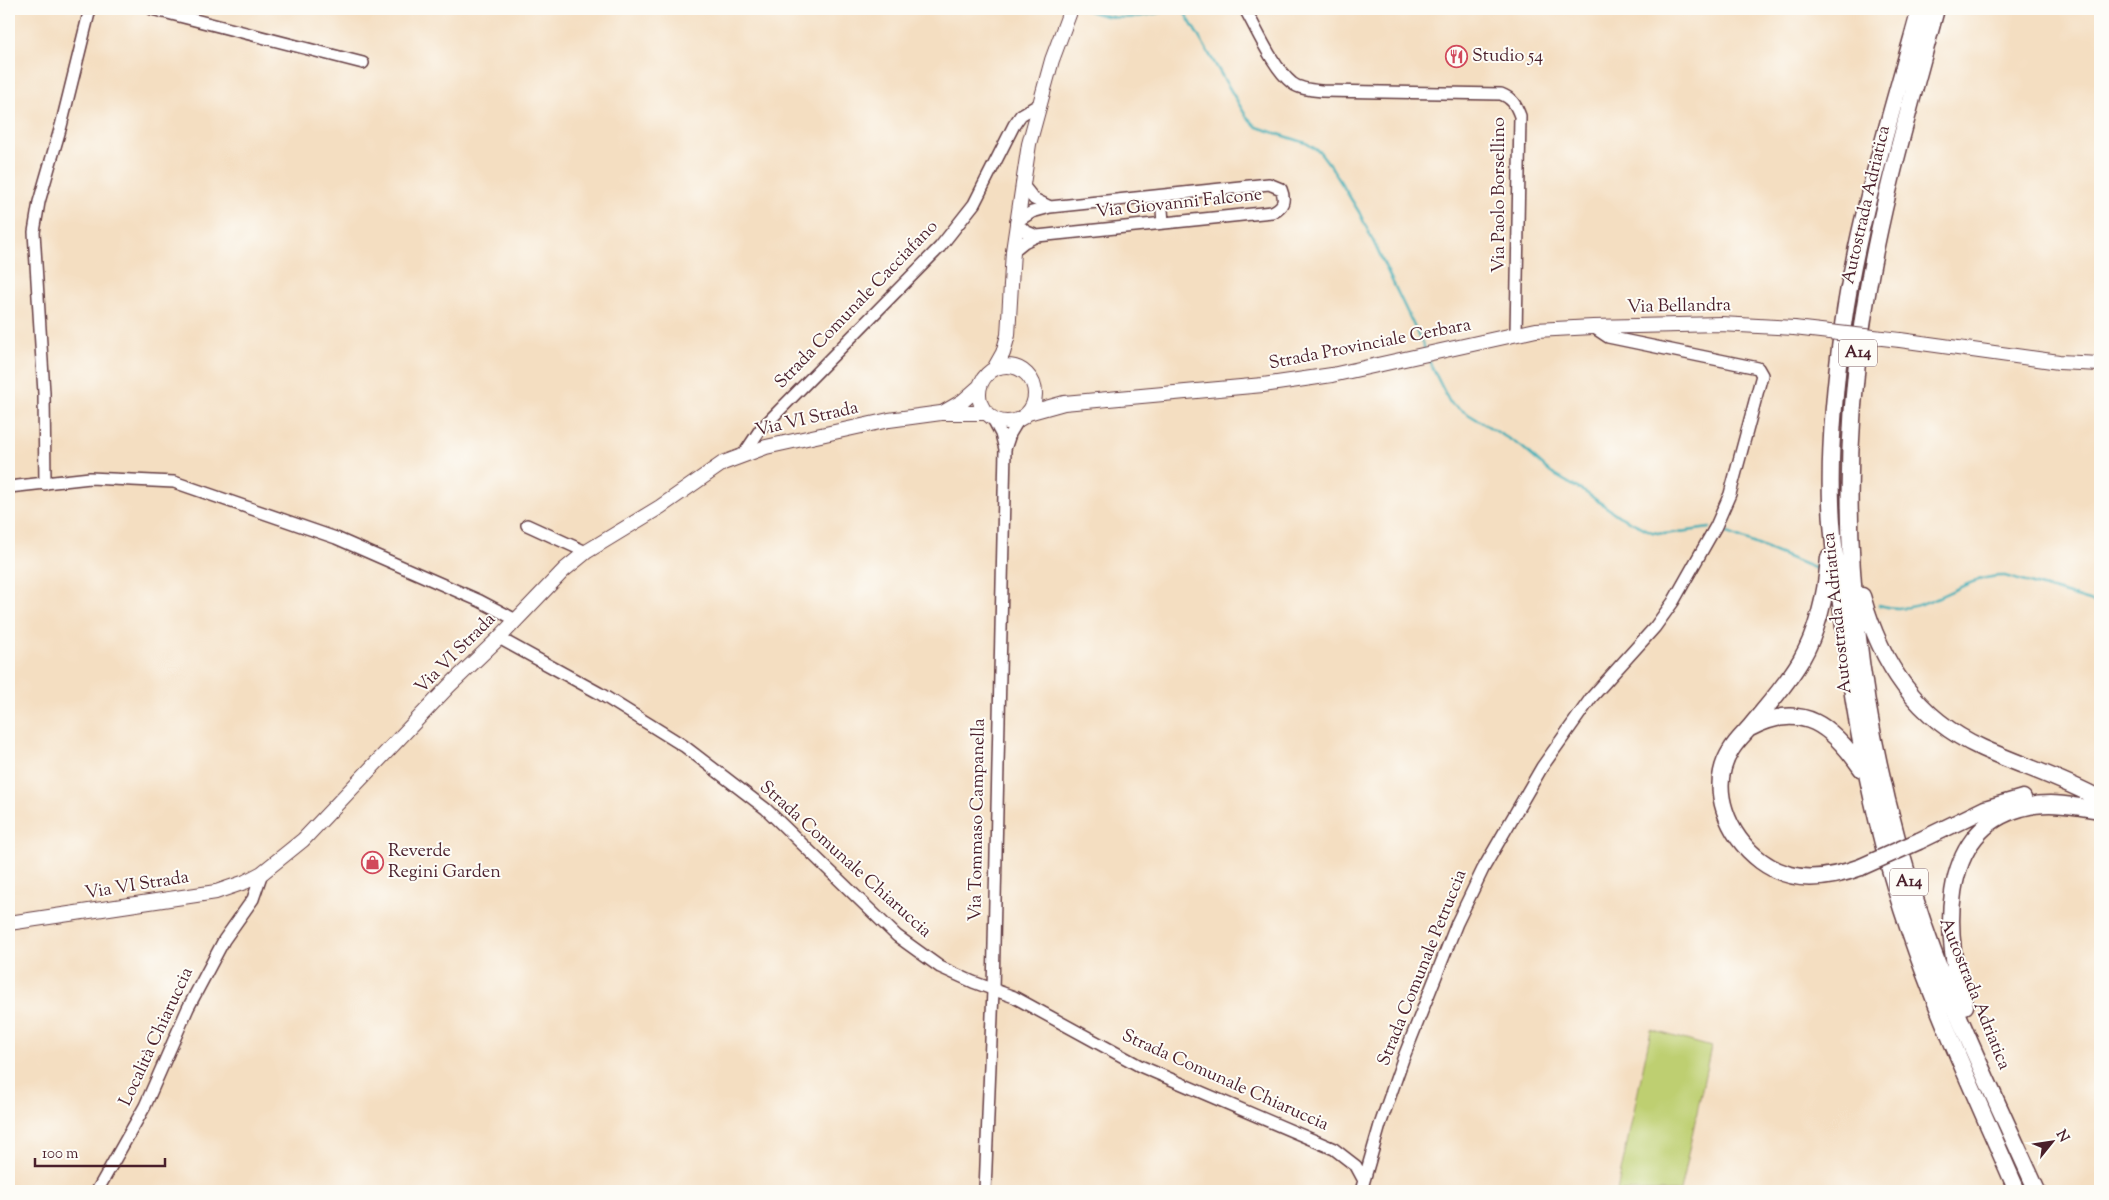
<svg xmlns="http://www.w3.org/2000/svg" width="2109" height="1200" font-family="'Sorts Mill Goudy',serif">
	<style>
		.green { fill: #becf71; stroke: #84774e }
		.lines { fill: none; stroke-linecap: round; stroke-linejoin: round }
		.stream { stroke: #39abb4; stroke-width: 2.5 }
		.minor-casing { stroke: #643c42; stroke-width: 14 }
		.major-casing { stroke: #643c42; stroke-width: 16 }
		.highway-casing { stroke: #643c42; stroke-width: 19 }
		.minor { stroke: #fff; stroke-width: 11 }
		.major { stroke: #fff; stroke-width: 14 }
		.highway { stroke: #fff; stroke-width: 16 }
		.major-bridge-casing { stroke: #643c42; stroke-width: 16; stroke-linecap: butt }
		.highway-bridge-casing { stroke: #643c42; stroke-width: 19; stroke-linecap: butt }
		.major-bridge { stroke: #fff; stroke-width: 14 }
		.highway-bridge { stroke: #fff; stroke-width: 16 }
		.labels { text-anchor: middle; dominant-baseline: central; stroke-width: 4; stroke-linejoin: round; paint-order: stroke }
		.shield { fill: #fdfcf7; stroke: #806168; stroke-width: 1 }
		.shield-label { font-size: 16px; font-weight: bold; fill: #4a1f2b }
		.poi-label { font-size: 18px; fill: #4a1f2b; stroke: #fdfcf7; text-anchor: start }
		.street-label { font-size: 18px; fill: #4a1f2b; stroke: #fdfcf7 }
	</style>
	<rect width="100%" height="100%" fill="#fdfcf7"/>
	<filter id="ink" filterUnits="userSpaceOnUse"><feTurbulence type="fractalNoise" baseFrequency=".02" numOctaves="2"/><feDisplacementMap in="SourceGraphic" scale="10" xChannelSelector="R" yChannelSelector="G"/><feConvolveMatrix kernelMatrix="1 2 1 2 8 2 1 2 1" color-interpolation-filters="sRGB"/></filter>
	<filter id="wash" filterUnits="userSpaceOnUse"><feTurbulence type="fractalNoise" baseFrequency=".0096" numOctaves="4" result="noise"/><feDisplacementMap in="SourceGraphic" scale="20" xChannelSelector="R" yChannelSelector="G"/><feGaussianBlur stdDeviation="1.12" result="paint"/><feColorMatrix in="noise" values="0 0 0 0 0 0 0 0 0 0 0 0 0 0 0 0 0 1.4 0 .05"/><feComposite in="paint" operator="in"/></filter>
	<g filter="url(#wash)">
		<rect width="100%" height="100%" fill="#f4dec1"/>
		<path class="green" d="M1651,1030L1711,1047L1680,1191H1617Z"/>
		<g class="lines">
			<path class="stream" d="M1083,9C1122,24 1137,17 1177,9L1183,10L1246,116L1257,127L1306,143L1320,152L1332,168L1359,212L1425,349
				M1428,359L1450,403L1522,447L1551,473L1588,494L1619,516L1652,532L1664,534L1710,528
				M1718,529L1822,571
				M1879,605C1925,620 1961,574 2005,576L2100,604"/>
		</g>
	</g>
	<g filter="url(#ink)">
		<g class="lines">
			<defs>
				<path id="minor" d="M152,9L363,63
					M1245,9C1257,30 1273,68 1292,83C1299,89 1312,90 1322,91L1501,94C1512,98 1516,105 1520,116L1516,334
					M1022,184L1034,199L1050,207
					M1161,196L1163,223
					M1013,251L1024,242L1037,236L1272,212C1283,207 1286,201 1281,189L1269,184L1050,207L1032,212L1016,222L1025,231L1037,236
					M993,419L1001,434L1005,449
					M744,454L760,430L940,247L974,204L1014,125L1021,115L1038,105
					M45,484L44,393L34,232L39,202L61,126L90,9
					M9,487L90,478L174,482L336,538L480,601L516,620
					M527,525L586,552
					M499,638L599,693L684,746L766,809L897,936L940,967L973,982L1014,997L1140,1066L1334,1149L1356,1166L1363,1179
					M97,1191L145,1106L188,1008L224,940L253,899L262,873
					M985,1191L993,990L1005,449L1010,434L1019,419
					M1361,1191L1380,1125L1403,1059L1457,923L1483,869L1542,767L1591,698L1655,627L1673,602L1716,526L1730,494L1762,375L1758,368L1608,337L1593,327"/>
				<path id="major" d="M1900,340L2059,362L2100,364
					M979 394a28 28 0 1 1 56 0a28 28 0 1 1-56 0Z
					M994,369L1003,353L1008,335L1013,251L1029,144L1052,60L1071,9
					M944,412L963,401L980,386
					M1028,413L1064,403L1263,385L1332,375L1536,330L1593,327L1721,324L1794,328
					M9,923L216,892L245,882L262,873L303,840L449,686L499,638L564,570L586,552L660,507L723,463L766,447L889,420L941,413H986"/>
				<path id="highway" d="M1920,9C1892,113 1858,218 1843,325C1835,384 1829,443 1831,503C1832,541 1838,580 1843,619C1855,725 1874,829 1909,930C1939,1019 1980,1105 2017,1191
					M1936,9C1908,114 1877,218 1862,326C1832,525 1858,735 1924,926C1955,1017 1998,1103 2037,1191
					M1829,558C1826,594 1819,629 1801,660C1787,684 1768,705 1750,727C1744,734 1736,741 1731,750C1707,788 1728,836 1761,861C1792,884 1826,880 1861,867
					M1862,596C1881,663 1916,718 1982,748C2022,766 2062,778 2100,799
					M1750,728C1803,700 1833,727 1862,769
					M1919,841L1985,809L2023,798
					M1965,1006C1944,940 1936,831 2021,808C2047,800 2074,806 2100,810"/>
			</defs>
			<use href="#minor" class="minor-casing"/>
			<use href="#major" class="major-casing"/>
			<use href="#highway" class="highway-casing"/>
			<use href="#minor" class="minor"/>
			<use href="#major" class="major"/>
			<use href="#highway" class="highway"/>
			<defs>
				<path id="major-bridge" d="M1794,328L1900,340"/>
				<path id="highway-bridge" d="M1861,867L1919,841"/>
			</defs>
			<use href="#major-bridge" class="major-bridge-casing"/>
			<use href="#highway-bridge" class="highway-bridge-casing"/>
			<use href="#major-bridge" class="major-bridge"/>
			<use href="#highway-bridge" class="highway-bridge"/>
		</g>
	</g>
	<defs>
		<symbol id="restaurant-ring" viewBox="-11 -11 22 22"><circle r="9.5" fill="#fdfcf7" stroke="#d1495b" stroke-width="1.5"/><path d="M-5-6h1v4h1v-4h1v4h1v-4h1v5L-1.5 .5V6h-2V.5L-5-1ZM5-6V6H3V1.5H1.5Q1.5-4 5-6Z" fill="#d1495b"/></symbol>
		<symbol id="shop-ring" viewBox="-11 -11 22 22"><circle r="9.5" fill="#fdfcf7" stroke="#d1495b" stroke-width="1.5"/><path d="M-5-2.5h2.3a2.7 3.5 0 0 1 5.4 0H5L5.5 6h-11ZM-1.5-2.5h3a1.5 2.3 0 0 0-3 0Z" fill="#d1495b"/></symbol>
	</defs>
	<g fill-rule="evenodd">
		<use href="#restaurant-ring" x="1444" y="44" width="25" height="25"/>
		<use href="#shop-ring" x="360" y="850" width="25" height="25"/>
	</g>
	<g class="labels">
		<g class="shield">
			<rect x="1839" y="339.5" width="38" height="27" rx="4"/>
			<rect x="1890" y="868.5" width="38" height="27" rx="4"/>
		</g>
		<g class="shield-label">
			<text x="1858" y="353">A14</text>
			<text x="1909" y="882">A14</text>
		</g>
		<g class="poi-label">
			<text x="1472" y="57">Studio 54</text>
			<text x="388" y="852">Reverde<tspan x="388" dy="21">Regini Garden</tspan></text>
		</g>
		<g class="street-label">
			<text transform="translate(1500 195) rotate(-90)">Via Paolo Borsellino</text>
			<text transform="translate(1179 204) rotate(-6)">Via Giovanni Falcone</text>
			<text transform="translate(1867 205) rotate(-77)">Autostrada Adriatica</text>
			<text transform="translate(857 305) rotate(-46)">Strada Comunale Cacciafano</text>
			<text transform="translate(1679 307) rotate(-1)">Via Bellandra</text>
			<text transform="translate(1370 345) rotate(-11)">Strada Provinciale Cerbara</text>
			<text transform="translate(807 420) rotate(-13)">Via VI Strada</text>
			<text transform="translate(1838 613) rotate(-96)">Autostrada Adriatica</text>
			<text transform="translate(456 654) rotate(-45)">Via VI Strada</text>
			<text transform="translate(978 820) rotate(-89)">Via Tommaso Campanella</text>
			<text transform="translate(845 860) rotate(42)">Strada Comunale Chiaruccia</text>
			<text transform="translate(137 886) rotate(-9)">Via VI Strada</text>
			<text transform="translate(1423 968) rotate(-68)">Strada Comunale Petruccia</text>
			<text transform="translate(1974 994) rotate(68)">Autostrada Adriatica</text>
			<text transform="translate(157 1037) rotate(-65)">Località Chiaruccia</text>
			<text transform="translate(1225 1081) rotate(24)">Strada Comunale Chiaruccia</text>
		</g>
	</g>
	<rect width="2109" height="1200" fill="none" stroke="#fdfcf7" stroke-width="30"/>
	<g transform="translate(2052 1142) rotate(60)" stroke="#fdfcf7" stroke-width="4" paint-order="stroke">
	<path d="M0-4L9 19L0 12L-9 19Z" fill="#4a1f2b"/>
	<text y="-8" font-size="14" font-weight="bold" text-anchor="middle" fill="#4a1f2b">N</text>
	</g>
	<path d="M35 1158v8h130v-8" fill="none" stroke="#4a1f2b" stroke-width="2.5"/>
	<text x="42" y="1158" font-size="15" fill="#4a1f2b" stroke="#fdfcf7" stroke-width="4" paint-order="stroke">100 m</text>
</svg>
